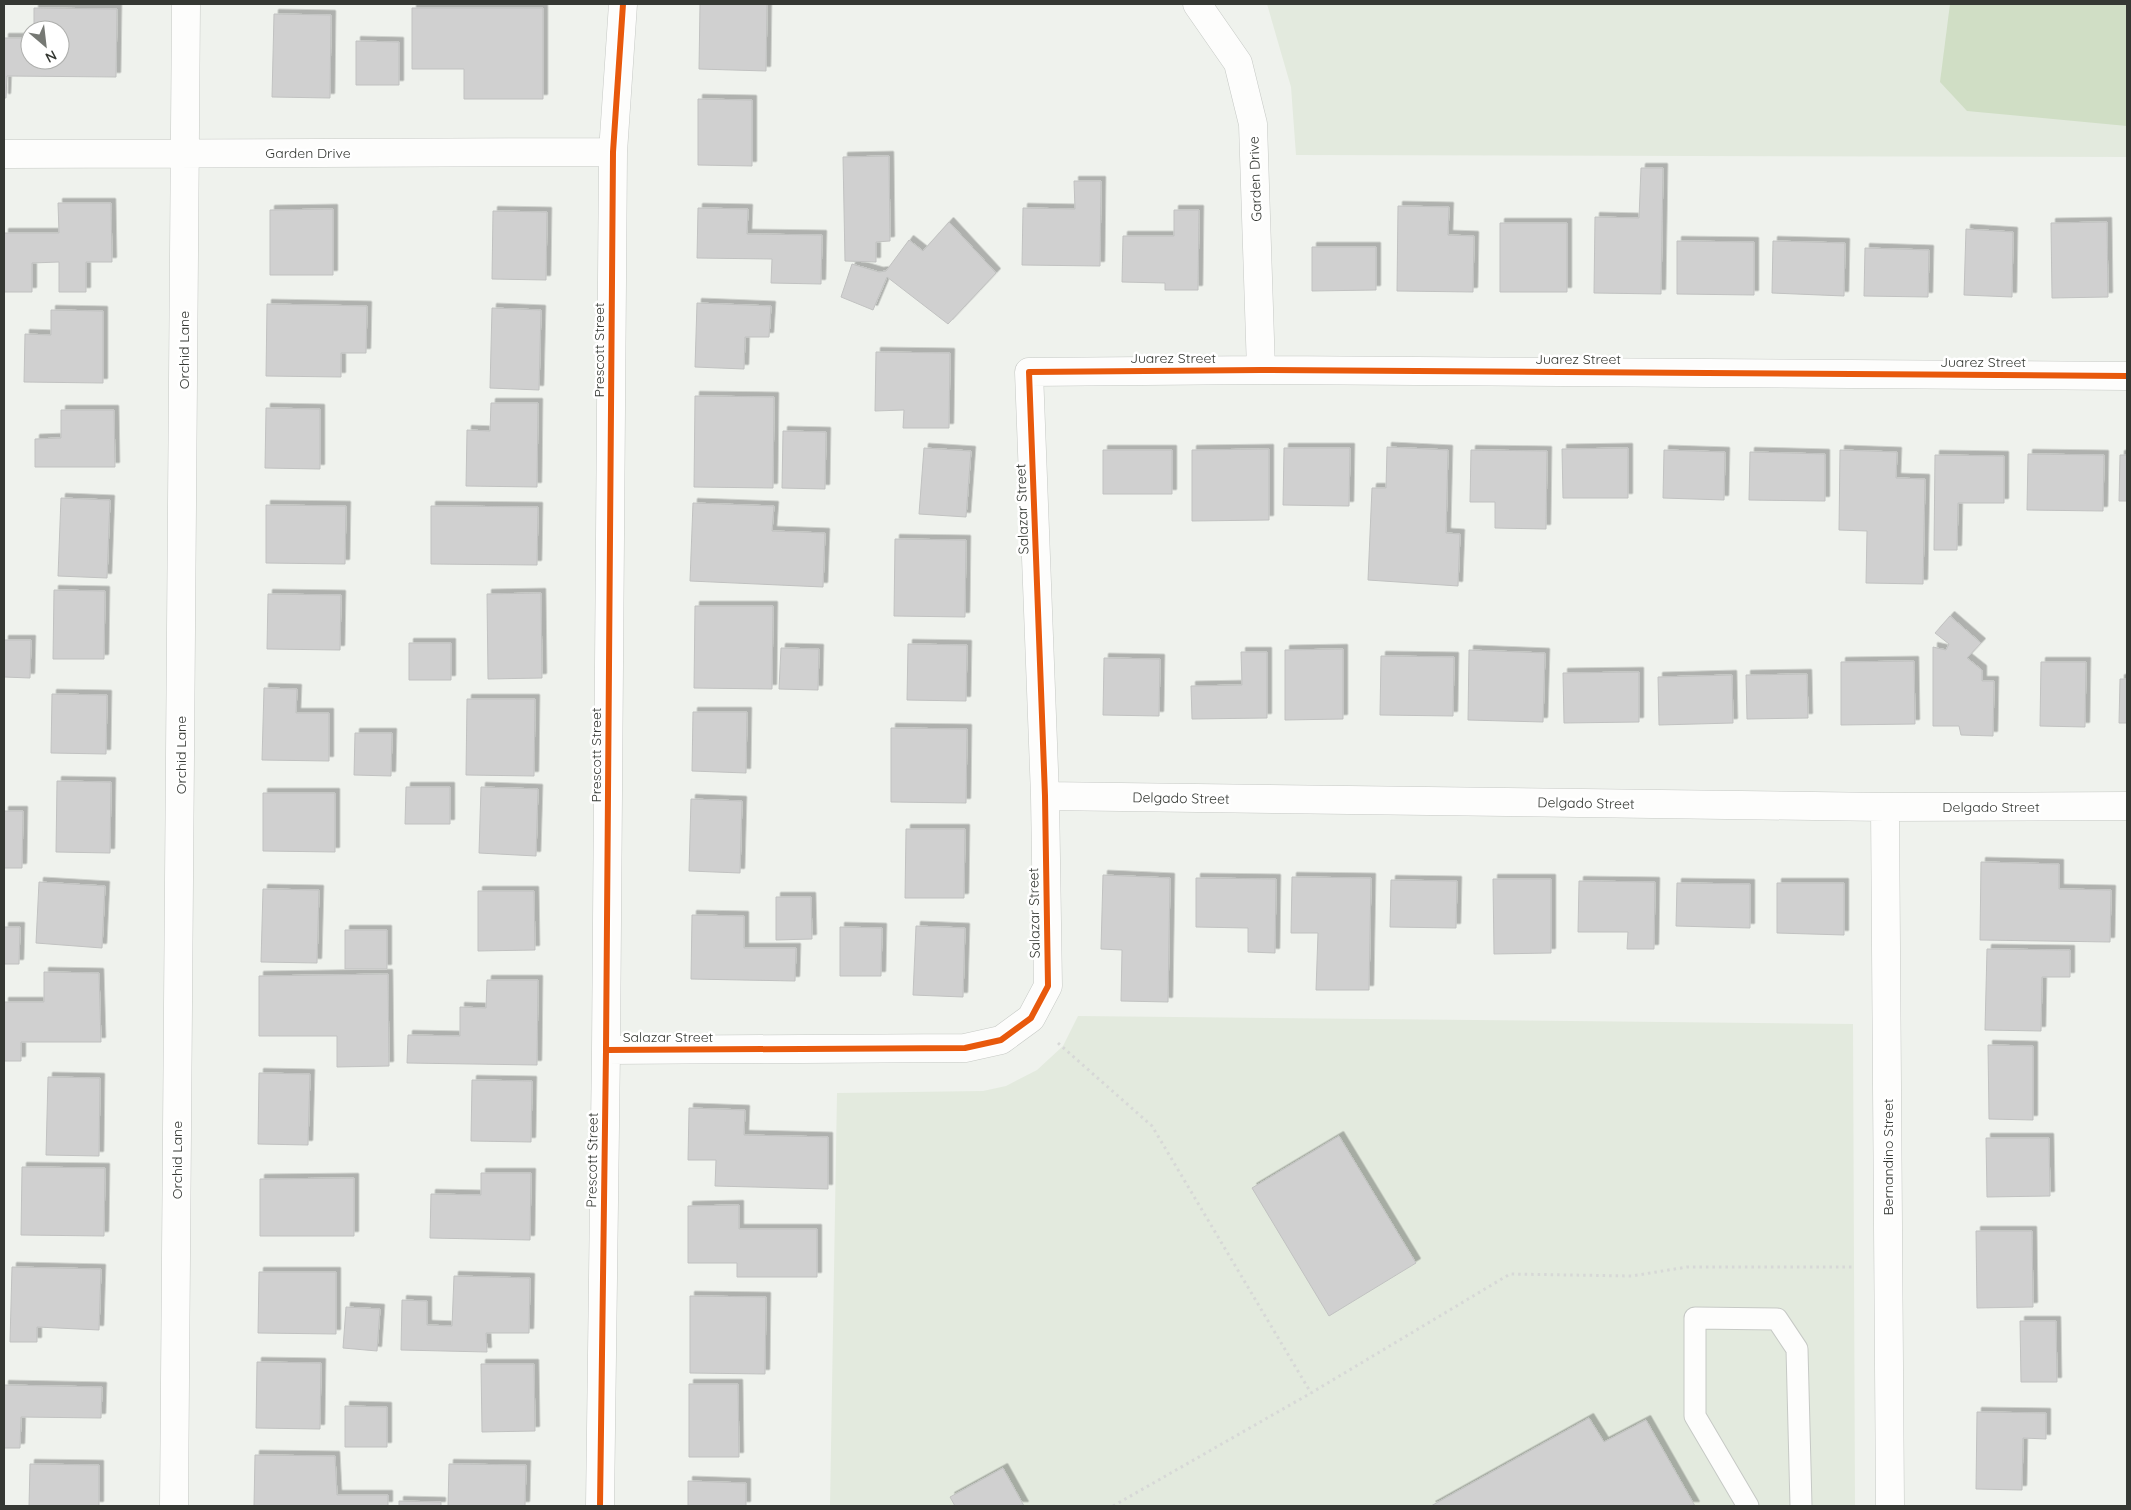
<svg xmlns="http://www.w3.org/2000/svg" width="2131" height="1510" font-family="Quicksand,sans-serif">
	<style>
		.built { fill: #e3eade }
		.green { fill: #d0dec5 }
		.building { fill: #d0d0d0; stroke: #c1c2c1; filter: url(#shadow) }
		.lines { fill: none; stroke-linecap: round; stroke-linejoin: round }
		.service-casing { stroke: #c6c9c5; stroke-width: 23 }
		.minor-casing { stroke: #c6c9c5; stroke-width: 29 }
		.path { stroke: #d7d8d7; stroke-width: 3; stroke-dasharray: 2.5 4; stroke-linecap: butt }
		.service { stroke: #fdfdfc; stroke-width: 21 }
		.minor { stroke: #fdfdfc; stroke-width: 28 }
		.cycleway-casing { stroke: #fff; stroke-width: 9 }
		.cycleway { stroke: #e8590c; stroke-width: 6 }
		.labels { text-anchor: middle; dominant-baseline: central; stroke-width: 5; stroke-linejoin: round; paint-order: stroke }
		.street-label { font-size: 14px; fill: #353833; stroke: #fff }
	</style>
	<defs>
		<filter id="shadow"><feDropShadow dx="4.5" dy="-4.5" stdDeviation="0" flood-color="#0004"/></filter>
	</defs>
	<rect width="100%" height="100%" fill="#eff2ed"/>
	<path class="built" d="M1267,4H2127V157L1296,155L1291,87Z
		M1078,1016L1853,1024L1855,1506H830L837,1093L983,1091L1006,1086L1037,1070L1063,1046Z"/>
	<path class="green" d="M1950,4H2127V126L1967,111L1940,82Z"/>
	<path class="building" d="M700,4H767L766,71L699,69Z
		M34,8L117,9L116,77L7,76L6,98H4V38H30V60H60V30H34Z
		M412,8H543V99H464V69H412Z
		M274,14L331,15L330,98L272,97Z
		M356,41L399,42V85H356Z
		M698,99L752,100V166L698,165Z
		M889,156L890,241L876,242V262L845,261L843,157Z
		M1641,168H1663L1661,294L1594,293L1595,217L1639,218Z
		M1074,181H1101L1100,266L1022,265L1023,208L1075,209Z
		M58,203H111L112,262H86V292H59V262L32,263V292H4V233H59Z
		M1398,206L1449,207L1448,235L1474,236L1473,292L1397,291Z
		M698,208L748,209L747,234L822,235L821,284L771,283L772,259L697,258Z
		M333,209V275H270V210Z
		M1174,210H1199L1198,290H1165V283L1122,282L1123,236H1174Z
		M493,211L547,212L546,280L492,279Z
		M949,222L996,273L948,324L887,277L873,310L841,297L852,264L879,272L886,271L909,240L923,251Z
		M2107,222L2108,297L2052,298L2051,223Z
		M1500,223H1567V292H1500Z
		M1966,229L2013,232L2012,297L1964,295Z
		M1677,241L1754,242V295L1677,294Z
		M1773,241L1845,243L1844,296L1772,293Z
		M1312,247H1376V290L1312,291Z
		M1865,248L1929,250L1928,297L1864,296Z
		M697,303L771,306L769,337H745L744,369L695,367Z
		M267,304L367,306L366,353H341V377L266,376Z
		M492,308L541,310L539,390L490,388Z
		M51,310L103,311V383L24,382L25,334L51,335Z
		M876,352L950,353L949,428H903L904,410L875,411Z
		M695,396L774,397L773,488L694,487Z
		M491,403H538L537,487L466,486L467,430L490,431Z
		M266,408L320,409V469L265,468Z
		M61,410H114L115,467H35V439L61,438Z
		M783,431L826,432L825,489L782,488Z
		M1387,447L1448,450L1446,533L1460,534L1458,586L1368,580L1372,488H1386Z
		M924,448L971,451L966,517L919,514Z
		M1284,448H1350L1349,506L1283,505Z
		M1628,448V498H1563L1562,449Z
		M1269,449V520L1192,521V450Z
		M1103,450H1172V494H1103Z
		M1471,450L1547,451L1546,529L1495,528V502H1470Z
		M1664,450L1725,452L1724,500L1663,498Z
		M1840,450L1897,452L1896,478L1925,479L1923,584L1866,583L1867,531L1839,530Z
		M1750,452L1825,454V501L1749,500Z
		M2028,454L2104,455L2103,511L2027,510Z
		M1935,455L2004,456V503H1958L1957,550H1934Z
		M2120,455H2127V501H2119Z
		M61,498L110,500L107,578L58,576Z
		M693,503L774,506L772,531L825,533L823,587L690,581Z
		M266,505L346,506L345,564L266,563Z
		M431,506L538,507L537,565L431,564Z
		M895,539L966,540L965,617L894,616Z
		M54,590L105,591L104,659H53Z
		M541,593L542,678L488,679L487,594Z
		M268,594L341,595L340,650L267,649Z
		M695,606H773L772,689L694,688Z
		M1950,616L1981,643L1967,658L1982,670V681H1994L1993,736L1961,735L1959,726H1933V647L1946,650L1949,644L1935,633Z
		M4,640H31L30,678L4,677Z
		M409,643H451V680H409Z
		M908,644L967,645L966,701L907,700Z
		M781,648L819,649L818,690L779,689Z
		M1343,649V719L1285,720V650Z
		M1469,650L1545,653L1543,722L1468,720Z
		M1241,652H1267V718L1192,719L1191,686L1242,685Z
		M1381,656L1454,657L1453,716L1380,715Z
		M1104,658L1160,659L1159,716L1103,715Z
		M1914,661L1915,724L1841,725V662Z
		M2041,662H2086L2085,727L2040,726Z
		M1639,672V722L1564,723L1563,673Z
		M1807,674L1808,718L1747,719L1746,675Z
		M1732,675L1733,723L1659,725L1658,677Z
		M2120,679H2127V723H2119Z
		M264,688L297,689L296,713H329V761L262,760Z
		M52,694L107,695L106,754L51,753Z
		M467,699H535L534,776L466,775Z
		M693,712H747L746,773L692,771Z
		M891,728L967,729L966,803L891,802Z
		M355,733H392L391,776L354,775Z
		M57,781L111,782L110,853L56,852Z
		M406,787H450V824H405Z
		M481,787L538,789L536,856L479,853Z
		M263,793H335V852L263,851Z
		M691,799L742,801L740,873L689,871Z
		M4,811H23L22,868H4Z
		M906,829H965L964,898H905Z
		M1981,862L2059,864V889L2111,890L2110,942L1980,940Z
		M1103,875L1170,878L1168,1002L1121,1001L1122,950L1101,949Z
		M1292,877L1371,878L1369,990H1316L1318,933H1291Z
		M1196,878L1276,879L1275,953L1248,952V928L1196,927Z
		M1493,879H1551V953L1494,954Z
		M1391,880L1457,881L1456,928L1390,927Z
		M1579,881L1655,882L1654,949H1627L1628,932H1578Z
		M39,882L105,886L102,948L36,943Z
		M1677,883L1750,884V928L1676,926Z
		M1777,883H1844V935L1777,933Z
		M263,889L319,890L317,963L261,962Z
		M478,891H534L535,950L478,951Z
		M776,897H811L812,939L776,940Z
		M692,915L744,916V948H796L795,981L691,979Z
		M916,926L965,928L963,997L913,995Z
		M4,927H20L19,964H4Z
		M840,927L882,928L881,976H840Z
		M345,930H387V969H345Z
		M1987,949L2070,950V977H2042L2041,1031L1985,1030Z
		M44,972L99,973L101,1042H21V1061H4V1002H44Z
		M388,974L389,1066L337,1067V1036H259V976Z
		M487,980H538L537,1065L407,1063L408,1035L460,1036V1007L486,1008Z
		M1988,1045L2033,1046V1120L1989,1119Z
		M259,1073L310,1074L308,1145L258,1144Z
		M48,1077L100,1078L99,1156L46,1155Z
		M472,1080L532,1081L531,1142L471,1141Z
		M689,1108L745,1110L744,1135L828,1137V1189L715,1186L716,1160H688Z
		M1339,1136L1416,1263L1329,1316L1252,1188Z
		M1986,1138H2049L2050,1196L1987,1197Z
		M22,1167L105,1168L104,1236L21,1235Z
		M481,1173H531L530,1240L430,1238L431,1194L481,1195Z
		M354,1178V1236H260V1179Z
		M739,1205V1229H817V1277H737V1263H688V1206Z
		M1976,1231H2032L2033,1307L1977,1308Z
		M12,1267L101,1269L99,1330L37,1327V1342H10Z
		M259,1272H336V1334L258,1333Z
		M454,1276L530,1278L529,1333H486L487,1352L401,1350L402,1300L427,1301V1325L452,1326Z
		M690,1296L766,1297L765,1374L690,1373Z
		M346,1307L380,1309L377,1351L343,1348Z
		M2020,1321H2056L2057,1382H2021Z
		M257,1362L321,1363L320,1429L256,1428Z
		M481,1364H534L535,1431L482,1432Z
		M689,1384H738L739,1457H689Z
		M4,1385L102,1387L101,1418L21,1417L20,1448H4Z
		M345,1406L387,1407V1447H345Z
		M1977,1412L2046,1413V1439L2023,1438L2022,1490L1976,1489Z
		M1589,1418L1604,1442L1646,1420L1695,1506H1431Z
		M255,1455L335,1456L337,1495H388V1506H254Z
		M30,1464L99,1465V1506H29Z
		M449,1464L526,1465L525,1506H448Z
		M1003,1468L1024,1506H955L950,1497Z
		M688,1481L746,1483V1506H688Z
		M399,1501L441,1502V1506H399Z"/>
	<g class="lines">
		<defs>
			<path id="service" d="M1748,1506L1695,1416V1318L1777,1319L1797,1349L1801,1506"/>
			<path id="minor" d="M1197,4L1238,63L1253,124L1261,370
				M4,154L613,152
				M1045,796L1885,807L2127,806
				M1885,807L1890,1506
				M606,1050L965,1048L1001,1040L1031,1018L1048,986L1045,796L1029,372L1261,370L2127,376
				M174,1506L186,4
				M600,1506L606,1050L613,152L623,4"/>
		</defs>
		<use href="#service" class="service-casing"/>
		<use href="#minor" class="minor-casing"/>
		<path class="path" d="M1058,1043L1152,1126L1311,1393
			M1113,1506L1311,1393L1510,1274L1632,1276L1687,1267H1855"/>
		<use href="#service" class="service"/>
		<use href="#minor" class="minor"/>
		<defs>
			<path id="cycleway" d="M606,1050L965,1048L1001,1040L1031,1018L1048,986L1045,796L1029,372L1261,370L2127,376
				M600,1506L606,1050L613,152L623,4"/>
		</defs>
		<use href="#cycleway" class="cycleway-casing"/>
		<use href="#cycleway" class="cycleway"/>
	</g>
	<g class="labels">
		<g class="street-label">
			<text x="308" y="153">Garden Drive</text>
			<text transform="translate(1255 179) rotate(-92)">Garden Drive</text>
			<text transform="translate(184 350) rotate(-90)">Orchid Lane</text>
			<text transform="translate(599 350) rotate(-90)">Prescott Street</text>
			<text x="1173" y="358">Juarez Street</text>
			<text x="1578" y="359">Juarez Street</text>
			<text x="1983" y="362">Juarez Street</text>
			<text transform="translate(1022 509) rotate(-92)">Salazar Street</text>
			<text transform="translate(181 755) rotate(-90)">Orchid Lane</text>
			<text transform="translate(596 755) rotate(-90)">Prescott Street</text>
			<text transform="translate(1181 798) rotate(1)">Delgado Street</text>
			<text transform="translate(1586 803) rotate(1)">Delgado Street</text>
			<text x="1991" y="807">Delgado Street</text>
			<text transform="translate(1034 913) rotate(-91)">Salazar Street</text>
			<text x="668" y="1037">Salazar Street</text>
			<text transform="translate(1888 1157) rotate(-90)">Bernandino Street</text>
			<text transform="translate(177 1160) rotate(-90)">Orchid Lane</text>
			<text transform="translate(592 1160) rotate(-89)">Prescott Street</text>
		</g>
	</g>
	<rect width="2131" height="1510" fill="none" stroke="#353833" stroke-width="10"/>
	<g transform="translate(45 45) rotate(152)"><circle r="24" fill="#ffffff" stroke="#aeafad"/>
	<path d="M0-4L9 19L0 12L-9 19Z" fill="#767974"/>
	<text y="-8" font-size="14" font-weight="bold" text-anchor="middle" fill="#353833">N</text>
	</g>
</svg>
